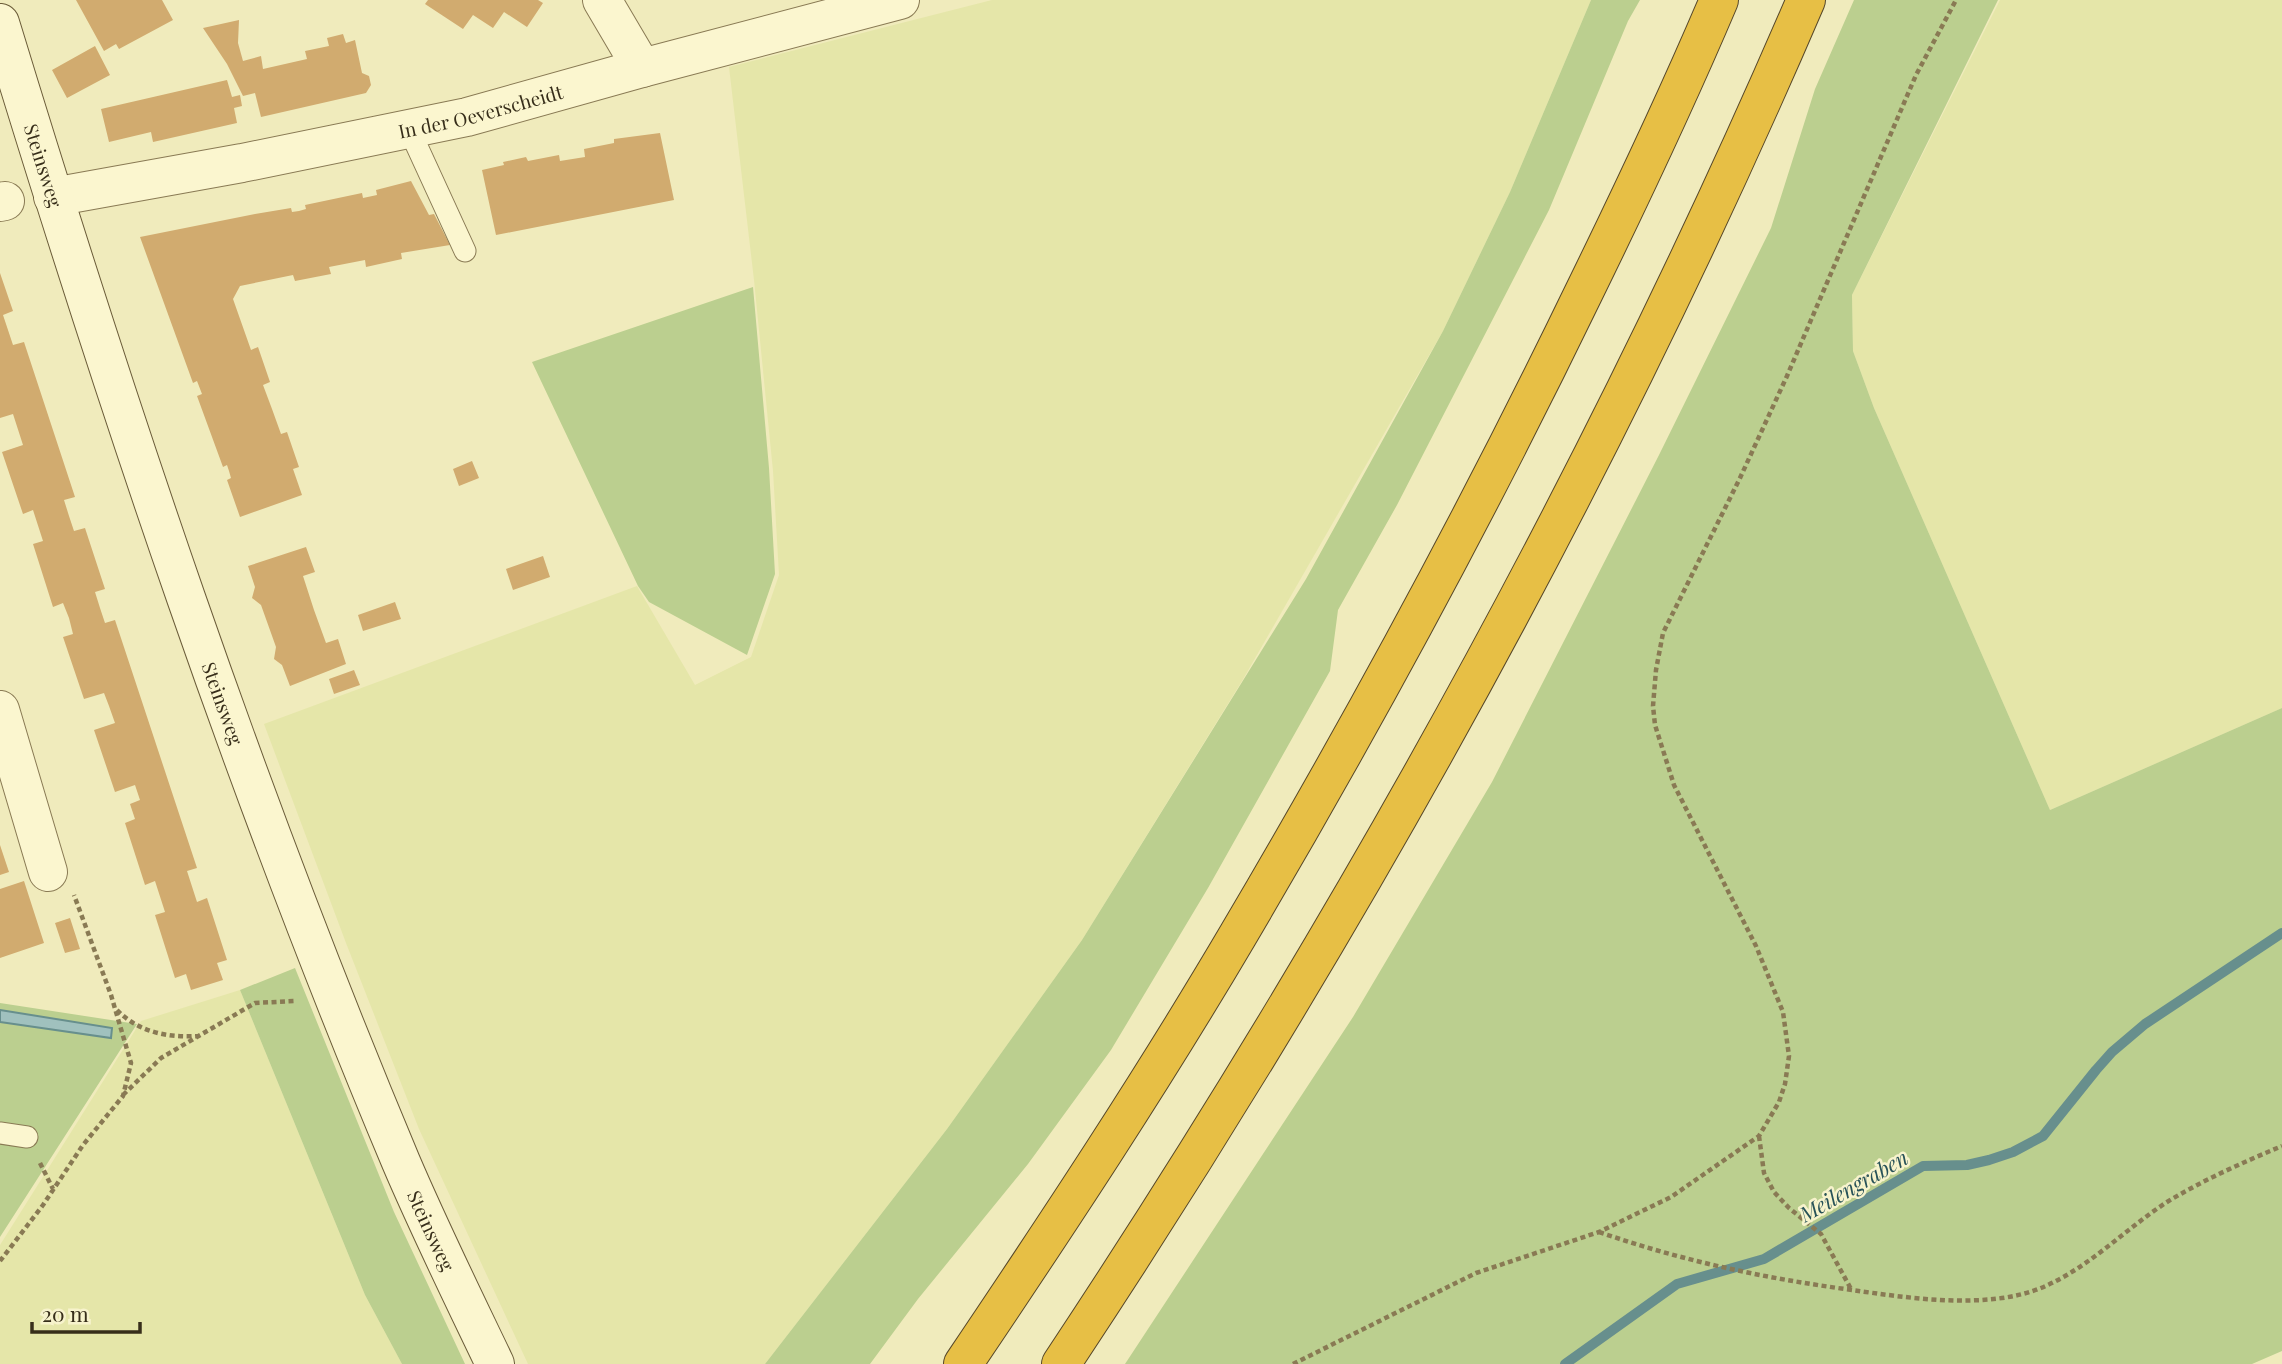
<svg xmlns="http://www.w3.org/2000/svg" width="2282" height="1364" font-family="'Playfair Display',serif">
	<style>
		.farmland { fill: #e5e6a9 }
		.green { fill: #bbcf8f }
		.water { fill: #a0c1be; stroke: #678f8d; stroke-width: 2 }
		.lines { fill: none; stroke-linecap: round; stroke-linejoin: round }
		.stream { stroke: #678f8d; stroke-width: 10 }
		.building { fill: #d1ab6f }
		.lane-casing { stroke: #897a54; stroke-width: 23 }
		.street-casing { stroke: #897a54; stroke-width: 40 }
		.secondary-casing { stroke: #6a5b38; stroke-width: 40 }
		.highway-casing { stroke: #564729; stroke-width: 40 }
		.path { stroke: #897a54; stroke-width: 4.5; stroke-dasharray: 5 3.5; stroke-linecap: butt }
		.lane { stroke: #fbf6cf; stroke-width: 21 }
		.street { stroke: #fbf6cf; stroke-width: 38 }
		.secondary { stroke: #fbf6cf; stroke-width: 38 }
		.highway { stroke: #e7bf45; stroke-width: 38 }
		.labels { text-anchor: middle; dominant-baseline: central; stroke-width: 5; stroke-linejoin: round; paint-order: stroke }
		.street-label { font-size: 19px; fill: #372e1a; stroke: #f7f3cc }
		.water-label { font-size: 21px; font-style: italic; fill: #285258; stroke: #f7f3cc }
	</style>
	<rect width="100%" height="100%" fill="#f0ebbc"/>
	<path class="farmland" d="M992,0H1591L1510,192L1443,331L1242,681L1082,940L947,1129L765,1364H528L419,1129L346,943L264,724L637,586L695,685L751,657L779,575L773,471L754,280L729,67Z
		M2000,0H2282V708L2050,810L1874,408L1853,351L1852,295Z
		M240,990L365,1295L402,1364H0V1245L141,1021Z"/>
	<path class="green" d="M1591,0H1640L1628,21L1549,210L1397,505L1338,610L1330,671L1208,888L1111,1050L1028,1164L918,1299L870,1364H765L947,1129L1082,940L1306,579L1443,331L1510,192Z
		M1854,0H1998L1852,295L1853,351L1874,408L2050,810L2282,708V1351L2252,1364H1125L1353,1017L1492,782L1659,455L1771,228L1815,89Z
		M753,287L769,468L775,574L747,655L649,602L638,586L532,362Z
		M295,968L394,1212L465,1364H402L365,1295L240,990Z
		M0,1003L137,1024L0,1237Z"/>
	<path class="water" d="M0,1010L112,1028L111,1038L0,1022Z"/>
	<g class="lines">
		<path class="stream" d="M1565,1364L1677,1284L1764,1259L1923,1166L1967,1165L1989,1160L2013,1152L2043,1136L2096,1070L2112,1052L2145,1024L2282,933"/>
	</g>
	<path class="building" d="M76,0H162L173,20L119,49L116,44L104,51Z
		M428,0H538L543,3L527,27L504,12L493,28L473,15L463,29L425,4Z
		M239,20L238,43L243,61L261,56L263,69L307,59L305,51L329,46L327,38L343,34L346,43L355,40L362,73L369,76L371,85L366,93L261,117L255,93L243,96L227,64L203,28Z
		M95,46L110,75L67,98L52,70Z
		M227,80L232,97L240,95L242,106L234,108L237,123L153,142L151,132L109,142L101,109Z
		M660,133L674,200L496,235L482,170L504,165L503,162L526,157L528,161L559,155L560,161L585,157L584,149L614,143V139Z
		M411,181L429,215L434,214L450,245L401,253L402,259L366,267L365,260L329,267L331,274L295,281L293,275L240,286L233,299L251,350L258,347L270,382L263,385L272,409L281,434L287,432L299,467L293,469L302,495L240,517L227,480L231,478L229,471L227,465L223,467L197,396L202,394L197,381L193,383L140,237L255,214L291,208L292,212L299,211L306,209L305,205L362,193L363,198L377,195L376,190Z
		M0,273L13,311L3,315L13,345L24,342L75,497L64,500L69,516L74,531L85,528L105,589L95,592L100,608L105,623L115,620L197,868L187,871L197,902L207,898L227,960L217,963L223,980L191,990L186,974L175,978L155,915L165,912L155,881L145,885L125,823L135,819L130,804L140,800L135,785L115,792L94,730L115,723L109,706L104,693L84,699L63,637L73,634L69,618L63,603L53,607L33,544L43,541L33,510L23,514L2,452L23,445L13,414L0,418Z
		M472,461L479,478L459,486L453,469Z
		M306,547L315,572L303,576L314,610L326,643L338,639L346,664L290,686L282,665L274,659L276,647L261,605L252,598L255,587L248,566Z
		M543,556L550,577L513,590L506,569Z
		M395,602L401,619L363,631L358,615Z
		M354,670L360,685L334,694L329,679Z
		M0,845L9,872L0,875Z
		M24,881L44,943L0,958V889Z
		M70,918L80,949L65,953L55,923Z"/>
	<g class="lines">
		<defs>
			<path id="lane" d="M409,129L465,251
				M0,1133L27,1137"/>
			<g id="street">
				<path d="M602,0L642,68"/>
				<path id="s1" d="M53,197L242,163L467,117L642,68L900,0"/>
				<path d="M0,202L5,201"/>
				<path d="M0,710L48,872"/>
			</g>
			<g id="secondary">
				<path id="s2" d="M0,23C117,407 245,791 401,1162C430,1230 463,1297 495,1364"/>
			</g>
			<path id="highway" d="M963,1364C1058,1223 1152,1081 1238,935C1362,725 1478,511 1584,292C1631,196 1677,99 1719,0
				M1061,1364C1348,931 1601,477 1806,0"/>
		</defs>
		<use href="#lane" class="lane-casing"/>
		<use href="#street" class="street-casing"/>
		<use href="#secondary" class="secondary-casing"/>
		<use href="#highway" class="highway-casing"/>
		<path class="path" d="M117,1010C138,1032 168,1038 198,1036
			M123,1095L161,1058L255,1003L294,1001
			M1759,1136L1764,1173L1774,1192L1789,1208L1821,1234L1851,1289
			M40,1163L53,1189
			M1599,1232C1683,1261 1763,1278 1852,1290C1908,1298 1987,1310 2041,1288C2089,1268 2124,1230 2167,1202C2203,1180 2244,1162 2282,1146
			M0,1261L43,1205L83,1145L123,1096L131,1063L111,995L74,895
			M1293,1364L1476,1273L1599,1232L1671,1197L1759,1136L1779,1102L1785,1084L1789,1056L1783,1012L1756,946L1674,785L1655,725L1653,706L1656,670L1663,633L1740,478L1787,376L1916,75L1956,0"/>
		<use href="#lane" class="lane"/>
		<use href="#street" class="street"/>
		<use href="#secondary" class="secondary"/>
		<use href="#highway" class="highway"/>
	</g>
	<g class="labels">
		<g class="street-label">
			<text stroke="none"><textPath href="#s1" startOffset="436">In der Oeverscheidt</textPath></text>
			<text stroke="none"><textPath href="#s2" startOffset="149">Steinsweg</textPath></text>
			<text stroke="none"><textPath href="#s2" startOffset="716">Steinsweg</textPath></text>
			<text stroke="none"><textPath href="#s2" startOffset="1283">Steinsweg</textPath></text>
		</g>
		<g class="water-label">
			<text transform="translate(1853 1185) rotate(-30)">Meilengraben</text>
		</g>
	</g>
	<path d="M32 1322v10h108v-10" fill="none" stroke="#372e1a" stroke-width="3.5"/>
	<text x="42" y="1322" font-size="21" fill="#372e1a" stroke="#f7f3cc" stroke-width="5" paint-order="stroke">20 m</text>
</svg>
